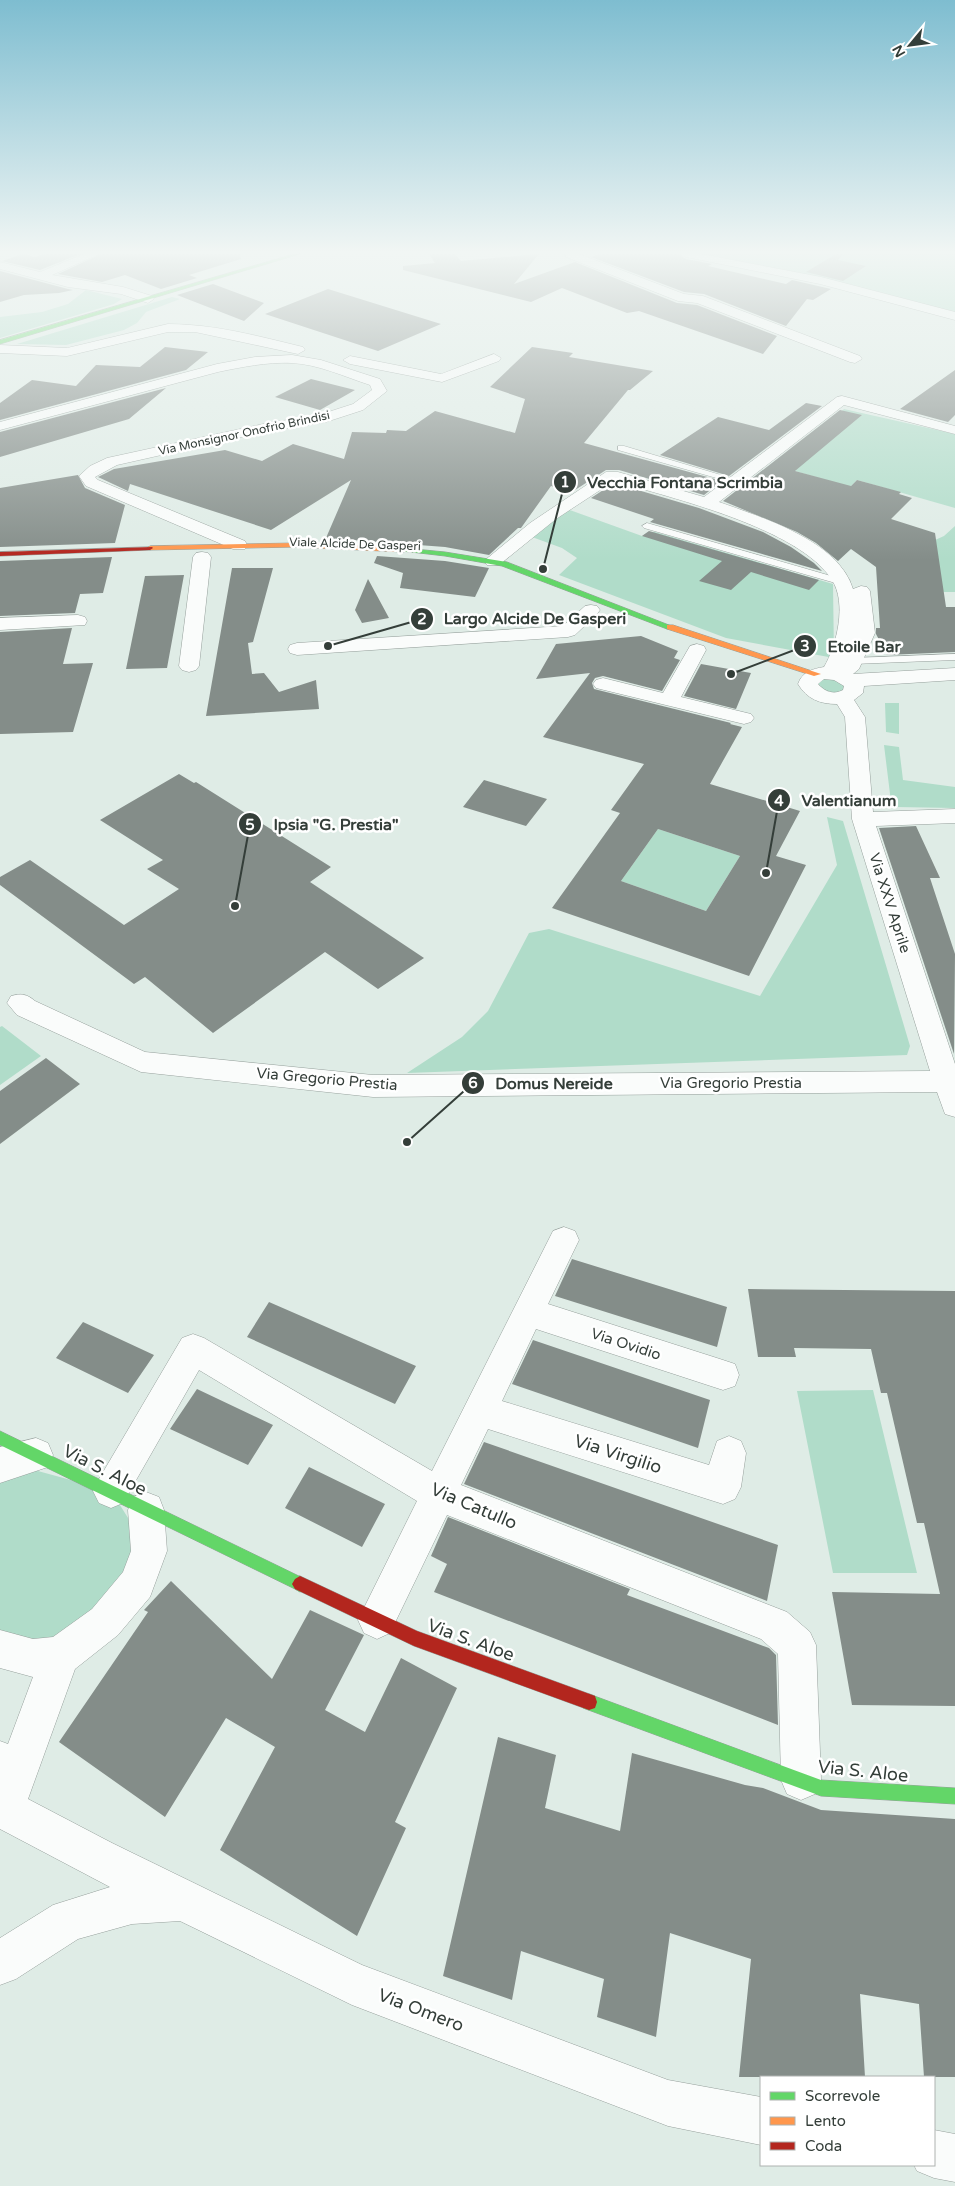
<svg xmlns="http://www.w3.org/2000/svg" width="955" height="2186" font-family="'Varela Round',sans-serif">
	<style>
		.green { fill: #b0dcc9 }
		.building { fill: #848d89; fill-rule: evenodd }
		.lines { fill: none; stroke-linecap: round; stroke-linejoin: round }
		.lane-casing { stroke: #96a09c; stroke-width: 1 }
		.street-casing { stroke: #96a09c; stroke-width: 1 }
		.fast-casing { stroke: #96a09c; stroke-width: 1 }
		.slow-casing { stroke: #96a09c; stroke-width: 1 }
		.jam-casing { stroke: #96a09c; stroke-width: 1 }
		.lane { fill: #fafcfb; fill-rule: evenodd }
		.street { fill: #fafcfb; fill-rule: evenodd }
		.fast { fill: #63d668; fill-rule: evenodd }
		.slow { fill: #ff974d; fill-rule: evenodd }
		.jam { fill: #b3261e; fill-rule: evenodd }
		.labels { text-anchor: middle; dominant-baseline: central; stroke-width: 5; stroke-linejoin: round; paint-order: stroke }
		.far-street-label { font-size: 12px; fill: #343e39; stroke: #fff }
		.street-label { font-size: 15px; fill: #343e39; stroke: #fff }
		.near-street-label { font-size: 18px; fill: #343e39; stroke: #fff }
		.leader { fill: none; stroke: #343e39; stroke-width: 2 }
		.callout-dot { fill: #343e39; stroke: #fff; stroke-width: 2 }
		.mark-label { font-size: 15px; text-anchor: middle; font-weight: bold; fill: #fff }
		.callout-label { font-size: 16px; text-anchor: middle; font-weight: bold; fill: #343e39; stroke: #fff; stroke-width: 5; stroke-linejoin: round; paint-order: stroke }
	</style>
	<rect width="100%" height="100%" fill="#dfece6"/>
	<path class="green" d="M686,254H955V316L821,281Z
		M86,290L122,299L114,304L0,338V317L42,312L68,304Z
		M172,297L180,299L146,312L137,323L124,330L66,345L17,344Z
		M844,409L955,434V508L857,480L850,487L795,471L820,432Z
		M567,509L642,536L648,532H655L833,584L834,658L726,638L559,575L577,558L562,548L532,537Z
		M955,526V592H944L897,557L944,536Z
		M817,674L854,685L835,698L809,680Z
		M885,703H899V734L886,732Z
		M884,745L899,747L903,780L955,787V808L896,807L891,802Z
		M827,817L843,821L910,1046L907,1055L407,1073L462,1037L488,1011L529,933L549,929L760,996L837,865Z
		M658,829L740,856L706,911L621,881Z
		M2,1026L41,1056L0,1085V1027Z
		M873,1390L917,1573H833L797,1391Z
		M5,1462L111,1491L149,1551L60,1656L0,1649V1466Z"/>
	<path class="building" d="M23,254L35,257L45,254H80L40,270L2,261Z
		M101,254H240L241,259L189,275L197,278L161,289L125,275L102,282L58,274Z
		M429,254H455L461,261L539,254L514,284L575,262L677,303L697,305L777,336L763,354L639,311L627,313L562,288L531,302L403,270V266L435,263Z
		M600,254H678L686,259L712,264L708,266L786,284L792,280L831,289L813,300L807,299L786,326L704,294L684,292L591,257Z
		M836,254H843L838,260L866,266L843,281L806,272Z
		M0,271L68,289L73,290L59,293L24,295L0,302Z
		M213,284L264,303L244,321L177,295Z
		M328,289L441,324L378,351L265,314Z
		M165,347L208,352L186,370L0,420V403L32,380L76,386L96,365L140,367Z
		M532,347L573,353L569,357L653,371L630,390H628L584,443L722,481L704,495L619,470H606L572,492L551,486L521,528H518L489,555L445,547L326,538L351,480L271,530L130,484L128,491L98,477L114,469L225,450L262,461L293,444L344,459L352,432L386,433L387,430L406,431L435,411L515,433L525,399L490,387Z
		M955,370V415L948,422L900,409Z
		M311,379L355,390L320,410L275,397Z
		M166,388L129,419L0,457V432Z
		M806,403L822,406L729,476L660,455L718,417L769,430Z
		M840,410L862,415L795,471L851,486L857,480L901,492L899,494L912,498L891,519L935,533L946,607H955V652L887,655L876,634V628H880L876,567L851,549L838,561L816,543L797,532L723,501Z
		M78,475L85,488L125,505L115,543L0,547V488Z
		M614,483L699,508L763,532L791,547L814,563L822,571L650,522L654,519L591,498Z
		M649,531L819,580L809,590L751,572L731,590L699,581L722,561L642,536Z
		M377,556L445,561L489,568L475,597L400,588L403,573L374,563Z
		M112,557L103,593L80,594L75,613L0,616V561Z
		M232,568H273L253,642L248,643L252,674L264,673L279,692L316,680L319,709L206,716Z
		M184,575L167,668L126,669L145,576Z
		M368,579L389,618L362,623L355,610Z
		M72,628L63,664L93,663L73,732L0,734V632Z
		M641,636L678,651L674,658L680,660L662,691L603,676L595,678L592,683L594,689L731,723L730,724L742,727L710,784L800,811L776,856L806,865L749,976L552,908L620,813L611,810L644,764L543,737L590,673L536,679L556,644ZM658,829L740,856L706,911L621,881Z
		M701,664L751,673L736,709L684,696Z
		M179,774L194,783L196,782L331,867L310,882L424,958L378,989L325,952L213,1033L145,977L134,984L0,885V877L30,860L124,925L179,889L147,869L163,860L100,820Z
		M484,780L547,799L526,826L463,807Z
		M916,826L940,878H930L955,954L954,1054L879,828Z
		M46,1058L80,1084L0,1144V1091Z
		M572,1259L727,1307L717,1347L555,1296Z
		M748,1289L955,1291V1706L852,1705L832,1592L940,1594L924,1523H917L887,1393H881L871,1349L794,1348L796,1357H758Z
		M269,1302L416,1366L395,1404L247,1337Z
		M83,1322L154,1355L128,1393L56,1358Z
		M533,1340L710,1400L698,1448L512,1384Z
		M197,1389L273,1425L248,1465L170,1429Z
		M484,1442L778,1545L767,1601L464,1484Z
		M309,1467L385,1504L362,1547L285,1508Z
		M448,1517L630,1589L627,1595L769,1648L776,1655L778,1725L434,1592L447,1564L431,1556Z
		M171,1581L272,1679L310,1610L364,1635L325,1710L365,1732L401,1658L457,1688L395,1822L406,1828L357,1936L220,1850L275,1747L226,1718L165,1817L59,1742L148,1612L144,1610Z
		M498,1737L556,1755L545,1808L620,1831L632,1753L745,1785L763,1788L821,1810L955,1819V2077H924L919,2004L860,1994L865,2077H739L751,1959L670,1933L656,2037L597,2017L604,1979L521,1951L512,2000L443,1976Z"/>
	<g class="lines">
		<defs>
			<path id="lane" d="M618,446H624L741,481L734,483L618,450Z
				M647,523L845,580L847,582L842,585L839,584L644,528L642,526Z
				M955,654V660L853,664L848,661L853,658Z"/>
			<path id="street" d="M84,254H99L52,275L123,287L152,296L154,299L148,303L121,294L68,287L0,269V262L40,272Z
				M565,254H579L684,294L703,296L860,356L862,359L855,363L850,362L697,303L678,301L566,257Z
				M680,254H701L821,277L955,312V320L820,284L686,257Z
				M168,324C214,324 258,336 303,347L305,350L298,354L195,332H168L67,356L0,353V345L67,348Z
				M494,354L501,358L499,361L442,382L350,364L343,360L350,356L441,374Z
				M292,355L321,360L380,379L387,391L363,410L326,422L268,431L117,465L95,477L98,480L245,541L247,545L245,549H233L86,486L79,476L90,466L107,458L268,423L319,415L353,404L372,390L370,385C345,377 318,364 291,363C267,362 242,367 218,372L0,430V422L217,364L255,357Z
				M842,396L955,426V434L844,405L719,502C761,517 839,541 853,589L861,586L867,587L870,591L875,633L859,669L853,674L955,668V680L864,686L863,693L854,700L865,717L873,812L955,809V823L876,826L955,1064V1117L945,1114L937,1092L373,1097L141,1072L17,1015L7,1003L11,996C21,993 27,994 35,1001L145,1052L373,1075L930,1071L852,819L845,717L837,704C820,704 807,699 798,684C802,672 812,669 824,667C837,645 847,603 832,580C799,528 672,498 614,481L556,519L499,565H487L484,561L530,523L606,472H618L704,497L837,397ZM824,679L834,680L844,686L843,690C834,695 825,692 818,684Z
				M202,552L208,553L211,557L199,666L196,670L189,672L182,670L179,666L193,557L196,553Z
				M591,605L597,606L600,610L597,614L575,635L568,637L297,655L290,653L288,649L290,645L297,643L563,626L585,606Z
				M78,615L85,617L87,621L85,625L0,630V618Z
				M697,644L704,646L706,650L681,697L751,714L754,718L751,722L744,724L596,688L593,684L596,680L603,678L663,693L690,646Z
				M564,1227L575,1231L579,1240L548,1304L723,1360L735,1364L739,1375L735,1386L723,1390L536,1329L502,1401L709,1465L717,1441L729,1436L741,1441L746,1453L741,1487L735,1499L723,1504L488,1429L461,1485L787,1612L810,1632L816,1645L821,1780L815,1794L801,1800L787,1794L781,1780L778,1654L761,1639L447,1515L390,1633L377,1639L364,1633L358,1620L417,1501L199,1370L123,1503L111,1508L99,1503L93,1491L99,1479L182,1338L193,1334L204,1338L432,1471L553,1231Z
				M36,1438L48,1443L53,1455L48,1467L0,1483V1447Z
				M146,1492L159,1497L164,1510L167,1551L150,1597L118,1635L75,1669L28,1799L112,1843L362,1965L668,2080L761,2097V2145L668,2126L352,2005L180,1921L132,1924L78,1939L16,1979L0,1985V1938L53,1905L110,1887L0,1829V1741L8,1744L33,1677L0,1668V1630L33,1639L53,1637L92,1609L123,1572L131,1551L128,1510L133,1497Z
				M934,2130L955,2134V2182L934,2178L917,2171L914,2165H934Z"/>
			<path id="fast" d="M294,254H300L0,344V340Z
				M404,548L445,552L507,562L674,627L667,629L502,566L445,556L402,551V549Z
				M0,1431L305,1579L308,1584L305,1589L300,1592L295,1589L0,1445Z
				M589,1694L821,1780L955,1788V1804L821,1796L583,1708L581,1702L583,1696Z"/>
			<path id="slow" d="M296,543L404,548L407,550L404,552L296,547L150,550L147,548L150,546Z
				M667,625H673L821,674L814,676L667,629Z"/>
			<path id="jam" d="M152,547L153,548L150,550L0,556V552Z
				M300,1576L417,1631L595,1696L597,1702L595,1708L589,1710L414,1646L295,1589L292,1584L295,1579Z"/>
		</defs>
		<use href="#lane" class="lane-casing"/>
		<use href="#street" class="street-casing"/>
		<use href="#fast" class="fast-casing"/>
		<use href="#slow" class="slow-casing"/>
		<use href="#jam" class="jam-casing"/>
		<use href="#lane" class="lane"/>
		<use href="#street" class="street"/>
		<use href="#fast" class="fast"/>
		<use href="#slow" class="slow"/>
		<use href="#jam" class="jam"/>
	</g>
	<linearGradient id="sky" x2="0" y2="1"><stop stop-color="#7ebdd0"/><stop offset="0.45" stop-color="#f1f6f4"/><stop offset="1" stop-color="#f1f6f4" stop-opacity="0"/></linearGradient>
	<rect width="955" height="560" fill="url(#sky)"/>
	<g class="labels">
		<g class="far-street-label">
			<text transform="translate(244 433) rotate(-12)">Via Monsignor Onofrio Brindisi</text>
			<text transform="translate(355 544) rotate(2)">Viale Alcide De Gasperi</text>
		</g>
		<g class="street-label">
			<text transform="translate(890 903) rotate(72)">Via XXV Aprile</text>
			<text transform="translate(327 1079) rotate(5)">Via Gregorio Prestia</text>
			<text x="731" y="1083">Via Gregorio Prestia</text>
			<text transform="translate(626 1344) rotate(18)">Via Ovidio</text>
		</g>
		<g class="near-street-label">
			<text transform="translate(618 1454) rotate(18)">Via Virgilio</text>
			<text transform="translate(105 1470) rotate(27)">Via S. Aloe</text>
			<text transform="translate(474 1506) rotate(23)">Via Catullo</text>
			<text transform="translate(471 1640) rotate(20)">Via S. Aloe</text>
			<text transform="translate(863 1771) rotate(6)">Via S. Aloe</text>
			<text transform="translate(421 2010) rotate(21)">Via Omero</text>
		</g>
	</g>
	<path class="leader" d="M543 569L565 482M328 646L422 619M731 674L805 646M766 873L779 800M235 906L250 824M407 1142L473 1083"/>
	<g class="callout-dot">
		<circle cx="543" cy="569" r="5"/>
		<circle cx="328" cy="646" r="5"/>
		<circle cx="731" cy="674" r="5"/>
		<circle cx="766" cy="873" r="5"/>
		<circle cx="235" cy="906" r="5"/>
		<circle cx="407" cy="1142" r="5"/>
		<circle cx="565" cy="482" r="12"/>
		<circle cx="422" cy="619" r="12"/>
		<circle cx="805" cy="646" r="12"/>
		<circle cx="779" cy="800" r="12"/>
		<circle cx="250" cy="824" r="12"/>
		<circle cx="473" cy="1083" r="12"/>
	</g>
	<g class="mark-label">
		<text x="565" y="487">1</text>
		<text x="422" y="624">2</text>
		<text x="805" y="651">3</text>
		<text x="779" y="806">4</text>
		<text x="250" y="830">5</text>
		<text x="473" y="1088">6</text>
	</g>
	<g class="callout-label">
		<text x="685" y="488">Vecchia Fontana Scrimbia</text>
		<text x="535" y="624">Largo Alcide De Gasperi</text>
		<text x="864" y="652">Etoile Bar</text>
		<text x="849" y="806">Valentianum</text>
		<text x="336" y="830">Ipsia "G. Prestia"</text>
		<text x="554" y="1089">Domus Nereide</text>
	</g>
	<rect x="760" y="2076" width="175" height="90" fill="#ffffff" stroke="#aeb2b0"/>
	<rect x="770" y="2092" width="25" height="8" fill="#63d668" stroke="#aeb2b0"/>
	<text x="805" y="2101" font-size="15" fill="#343e39">Scorrevole</text>
	<rect x="770" y="2117" width="25" height="8" fill="#ff974d" stroke="#aeb2b0"/>
	<text x="805" y="2126" font-size="15" fill="#343e39">Lento</text>
	<rect x="770" y="2142" width="25" height="8" fill="#b3261e" stroke="#aeb2b0"/>
	<text x="805" y="2151" font-size="15" fill="#343e39">Coda</text>
	<g transform="translate(910 45) rotate(241)" stroke="#ffffff" stroke-width="4" paint-order="stroke">
	<path d="M0-4L9 19L0 12L-9 19Z" fill="#343e39"/>
	<text y="-8" font-size="14" font-weight="bold" text-anchor="middle" fill="#343e39">N</text>
	</g>
</svg>
